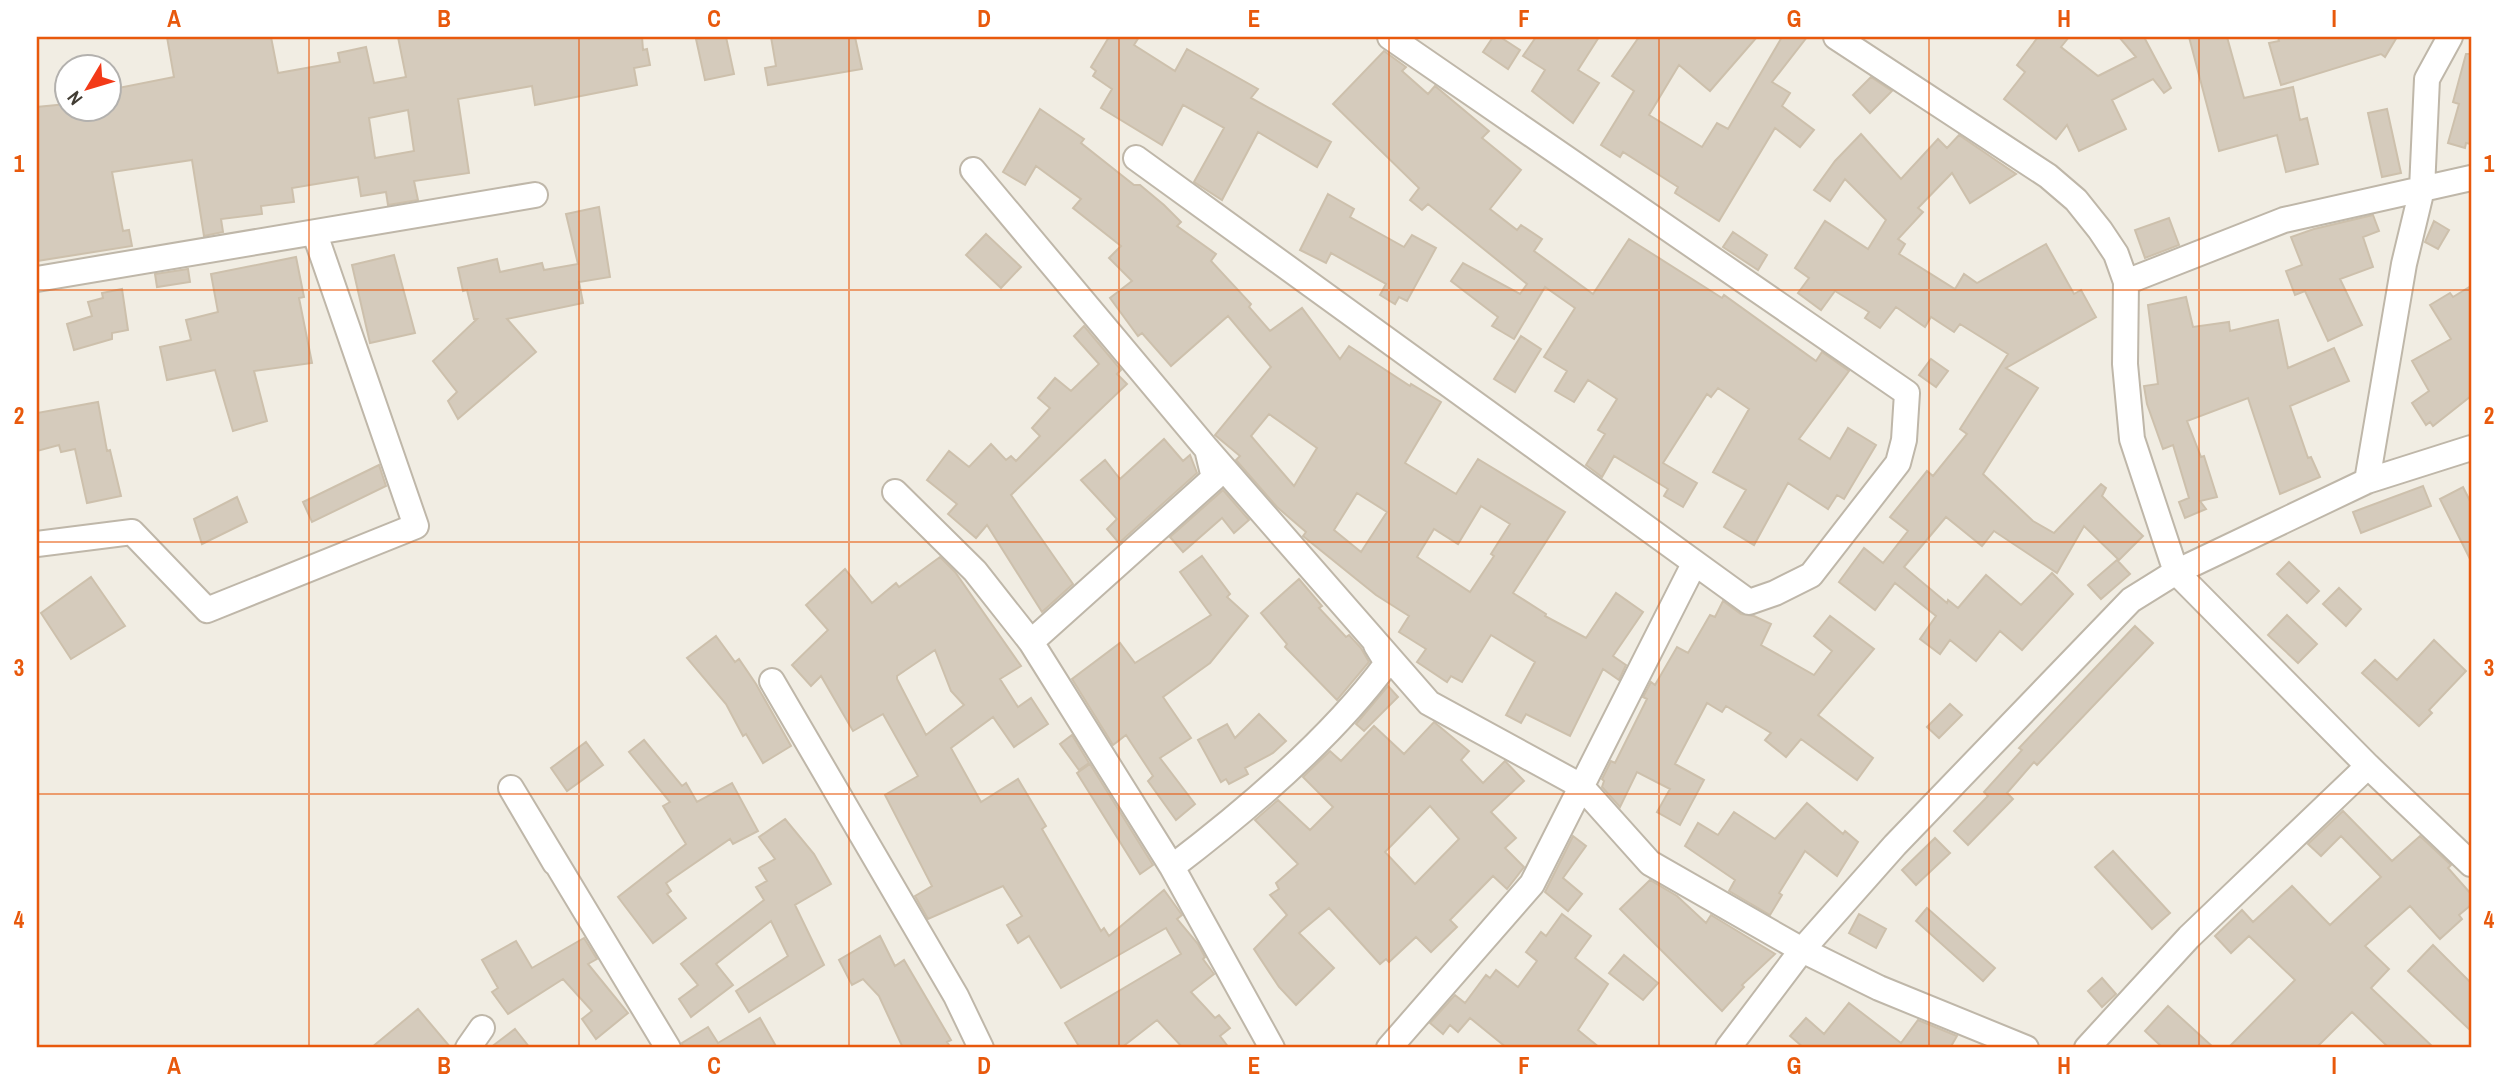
<svg xmlns="http://www.w3.org/2000/svg" width="2508" height="1085" font-family="'Archivo Narrow',sans-serif">
	<style>
		.building { fill: #d5cbbc; stroke: #cdc0ac; stroke-width: 2; fill-rule: evenodd }
		.lines { fill: none; stroke-linecap: round; stroke-linejoin: round }
		.street-casing { stroke: #bfb7a9; stroke-width: 28 }
		.street { stroke: #fff; stroke-width: 24 }
		.grid { fill: none; stroke: #e8590c; stroke-width: 2; stroke-opacity: 0.55 }
		.neatline { fill: none; stroke: #e8590c; stroke-width: 2.5 }
		.grid-label { font-size: 23px; text-anchor: middle; font-weight: bold; fill: #e8590c }
	</style>
	<rect width="100%" height="100%" fill="#f1ede3"/>
	<path class="building" d="M167,37H271L278,73L340,62L338,53L366,47L374,83L406,77L398,37H642L643,50L647,49L650,65L634,68L637,85L535,105L532,86L458,99L469,173L414,181L418,200L388,205L386,192L361,196L358,177L292,188L294,202L261,206L262,214L221,219L223,232L204,236L192,160L112,172L123,231L129,230L132,246L37,261V107L66,104V108H108V90L174,77ZM408,110L414,151L375,158L369,118Z
		M709,37H726L734,74L705,80L696,39Z
		M771,37H855L862,69L768,85L765,68L776,66Z
		M1109,37H1139L1134,45L1175,71L1187,49L1258,89L1251,98L1331,142L1317,167L1258,132L1222,200L1194,182L1224,128L1183,105L1162,145L1101,108L1112,89L1093,76L1096,71L1091,67Z
		M1493,37H1500L1520,50L1508,69L1483,52Z
		M1536,37H1599L1578,70L1599,83L1573,123L1532,91L1545,70L1523,56Z
		M1639,37H1757L1710,91L1679,65L1649,115L1702,147L1717,123L1728,129L1782,37H1807L1772,82L1790,93L1782,106L1814,130L1800,147L1775,128L1719,221L1675,193L1678,187L1623,152L1620,157L1601,145L1634,91L1612,76Z
		M2038,37H2069L2061,47L2098,76L2136,57L2119,37H2144L2171,88L2164,93L2153,79L2112,100L2126,129L2079,151L2067,125L2056,139L2004,99L2025,72L2017,65Z
		M2189,37H2227L2244,98L2293,87L2300,120L2307,118L2318,164L2286,172L2277,135L2219,151Z
		M2278,37H2397L2385,57L2381,54L2281,85L2269,43L2279,41Z
		M1384,51L1406,67L1402,71L1428,94L1435,86L1489,131L1482,138L1521,170L1490,209L1517,230L1521,225L1542,239L1534,251L1593,294L1629,239L1722,298L1724,295L1816,361L1822,352L1849,371L1799,439L1830,459L1848,428L1876,445L1844,499L1837,495L1828,509L1788,483L1754,545L1724,527L1746,490L1713,472L1749,409L1718,388L1711,397L1707,394L1663,463L1697,483L1683,507L1664,496L1668,489L1614,456L1602,477L1586,465L1605,434L1598,430L1617,399L1588,380L1574,402L1555,391L1567,371L1544,357L1575,308L1545,287L1514,339L1492,326L1498,317L1451,281L1463,263L1520,294L1527,284L1428,204L1422,210L1410,200L1419,188L1333,104Z
		M2466,54H2471V144L2466,143L2465,148L2448,143L2459,104L2453,102Z
		M1871,77L1892,91L1870,113L1853,95Z
		M1040,109L1084,139L1081,143L1134,185H1140L1164,205L1181,222L1177,226L1216,254L1211,261L1251,304L1249,307L1270,331L1302,308L1340,359L1349,346L1410,386L1411,384L1441,402L1405,463L1456,494L1478,459L1565,512L1513,593L1546,614L1545,616L1586,638L1616,593L1643,612L1613,656L1626,665L1619,680L1603,669L1570,736L1526,714L1521,723L1506,715L1535,662L1491,635L1462,682L1451,676L1447,682L1417,662L1426,649L1399,632L1409,616L1376,595L1303,536L1306,532L1277,507L1236,460L1240,456L1215,435L1271,367L1228,316L1171,366L1142,333L1138,336L1110,298L1132,281L1109,258L1121,246L1073,208L1081,199L1036,166L1025,185L1003,172ZM1269,414L1317,448L1294,486L1251,436ZM1357,493L1387,512L1361,552L1334,530ZM1481,506L1510,524L1491,554L1494,556L1470,592L1417,557L1434,529L1458,544Z
		M2387,109L2401,173L2382,177L2368,113Z
		M1861,134L1901,179L1938,139L1947,148L1959,135L2016,174L1970,203L1952,173L1918,208L1923,212L1898,239L1905,244L1899,254L1955,289L1964,274L1977,283L2046,244L2074,294L2081,290L2096,317L2006,368L2038,388L1983,474L2033,521L2054,533L2101,484L2106,488L2102,496L2143,536L2119,560L2084,526L2057,573L1994,531L1982,546L1946,517L1904,567L1947,603L1948,600L1958,608L1986,575L2021,605L2052,573L2073,594L2022,650L2000,631L1976,661L1950,640L1940,654L1920,639L1936,616L1895,583L1875,610L1839,582L1864,548L1883,563L1908,531L1890,517L1927,471L1933,476L1967,434L1960,429L2008,354L1960,324L1954,332L1931,317L1925,327L1896,307L1880,328L1865,318L1869,312L1835,291L1821,310L1798,293L1809,278L1795,268L1825,221L1868,249L1886,220L1845,179L1830,201L1814,190L1835,161Z
		M1328,194L1354,209L1350,217L1404,247L1412,235L1436,248L1407,301L1399,297L1395,304L1380,295L1386,284L1331,253L1326,263L1300,250Z
		M599,207L610,277L579,282L583,303L507,319L536,352L458,419L448,401L457,392L433,361L477,319H474L467,290L463,291L458,268L497,259L500,272L542,263L544,270L578,264L566,214Z
		M2373,215L2379,231L2363,237L2373,267L2340,279L2362,325L2328,341L2305,291L2295,295L2286,271L2302,265L2291,237L2314,229Z
		M2169,218L2179,245L2145,258L2135,230Z
		M2434,221L2449,230L2438,249L2425,242Z
		M1733,232L1767,255L1758,270L1723,247Z
		M986,234L1021,267L1001,288L966,255Z
		M394,255L415,333L370,343L352,265Z
		M296,257L304,297L299,298L312,363L254,371L267,421L233,431L215,370L167,380L160,347L191,340L186,320L218,312L211,274Z
		M188,269L190,282L157,287L155,274Z
		M2471,286V396L2433,426L2430,422L2426,425L2412,403L2429,391L2412,361L2451,339L2430,305L2450,293L2453,297Z
		M122,289L128,330L112,333V339L74,350L67,324L92,316L88,302L103,298L102,293Z
		M2186,297L2193,327L2229,322L2230,331L2278,320L2288,368L2334,348L2349,381L2290,406L2308,458L2311,457L2320,477L2280,494L2248,398L2187,421L2201,457L2204,456L2217,497L2200,501L2206,509L2185,518L2179,502L2189,498L2173,445L2163,449L2147,404L2144,386L2158,384L2148,305Z
		M1084,326L1121,370L1117,374L1127,384L1011,495L1073,584L1042,612L987,525L976,538L948,514L957,504L927,480L949,451L969,467L991,444L1006,460L1011,456L1016,461L1040,436L1032,428L1050,408L1038,398L1055,378L1071,391L1099,364L1074,336Z
		M1521,336L1541,349L1515,392L1494,379Z
		M1931,359L1948,371L1936,387L1919,375Z
		M98,402L107,451L110,450L121,496L87,503L75,449L61,452L59,445L37,451V413Z
		M1164,439L1183,461L1190,455L1197,473L1119,543L1107,529L1117,519L1081,480L1105,460L1120,479Z
		M379,465L386,486L312,522L303,502Z
		M2423,486L2431,506L2361,533L2353,512Z
		M2463,487L2471,503V561L2440,499Z
		M1223,490L1249,520L1234,533L1222,518L1183,552L1170,537Z
		M237,497L247,522L202,544L194,519Z
		M1202,556L1230,594L1227,597L1248,616L1210,663L1163,697L1191,738L1160,758L1195,804L1176,820L1148,781L1153,776L1126,735L1113,745L1072,679L1120,643L1135,663L1211,615L1180,572Z
		M940,557L955,572L1021,666L1000,679L1018,707L1031,698L1048,724L1014,747L993,717L951,748L981,802L1018,779L1046,826L1042,829L1101,931L1104,928L1109,936L1164,890L1182,915L1177,919L1198,944L1205,957L1203,959L1214,974L1191,992L1215,1018L1219,1015L1230,1028L1220,1036L1229,1048H1183L1157,1020L1121,1048H1080L1065,1023L1181,954L1166,928L1061,988L1029,936L1018,943L1007,925L1022,916L1003,886L928,919L915,896L932,886L885,795L918,776L883,714L853,731L821,676L811,686L792,665L828,630L806,605L845,569L872,603L896,583L899,587ZM935,650L951,691L964,705L926,735L897,679V676Z
		M2117,560L2130,574L2101,599L2088,585Z
		M2289,562L2319,591L2307,603L2277,574Z
		M91,577L125,626L71,659L41,613Z
		M1299,579L1322,606L1319,608L1346,637L1349,635L1361,648L1369,662L1337,700L1285,647L1287,644L1261,613Z
		M2339,588L2361,609L2346,626L2323,604Z
		M1723,601L1741,614L1754,616L1771,624L1761,645L1814,675L1832,651L1814,636L1830,616L1874,649L1818,715L1873,758L1857,780L1801,739L1786,757L1765,740L1771,733L1726,706L1722,712L1707,703L1675,764L1704,780L1680,825L1657,812L1670,789L1637,772L1620,807L1602,787L1604,781L1602,779L1611,761L1615,763L1647,699L1643,697L1651,682L1655,685L1677,647L1688,653L1710,615L1715,617Z
		M2287,615L2317,644L2298,663L2268,635Z
		M2135,626L2153,643L2037,765L2034,762L2007,793L2013,799L1968,845L1954,831L1988,796L1984,792L2022,750L2019,748Z
		M716,636L735,662L739,659L756,684L791,746L763,763L746,734L743,736L726,704L687,658Z
		M2434,640L2466,671L2429,710L2432,713L2419,726L2362,673L2375,660L2397,680Z
		M1388,686L1398,697L1364,731L1356,724Z
		M1950,704L1962,715L1939,738L1927,727Z
		M1259,714L1286,741L1273,753L1245,768L1248,774L1229,784L1226,779L1221,782L1198,740L1227,724L1235,738Z
		M1434,722L1469,751L1461,760L1483,783L1505,761L1524,781L1491,812L1516,838L1505,848L1524,867L1507,889L1493,876L1450,920L1457,927L1431,952L1416,937L1389,962L1386,959L1380,964L1329,908L1299,933L1334,968L1296,1005L1279,987L1254,949L1287,915L1270,895L1279,889L1276,883L1298,864L1255,820L1278,800L1310,830L1333,807L1303,777L1330,751L1341,761L1374,726L1404,754ZM1430,806L1459,839L1415,884L1385,852Z
		M1072,735L1089,763L1079,770L1060,744Z
		M644,740L682,786L686,783L697,802L732,783L758,831L733,844L730,839L666,883L671,891L667,894L686,918L653,943L618,897L686,844L663,806L670,802L629,752Z
		M586,742L603,765L567,791L551,768Z
		M1090,764L1153,865L1140,874L1077,773Z
		M1807,803L1843,834L1845,831L1858,842L1837,876L1805,851L1779,893L1782,895L1770,915L1729,891L1735,880L1685,846L1698,823L1718,835L1734,812L1775,839Z
		M2343,811L2392,861L2420,836L2451,865L2448,868L2471,894V905L2459,915L2462,919L2440,939L2410,906L2365,946L2389,969L2371,988L2434,1048H2389L2352,1012L2316,1048H2228L2295,980L2249,936L2231,953L2215,936L2242,910L2253,922L2292,886L2330,925L2381,877L2341,836L2321,856L2308,844Z
		M785,819L814,854L831,884L795,905L824,965L749,1012L736,991L788,956L771,921L716,964L733,985L691,1017L679,999L698,985L681,964L764,900L756,887L767,881L759,868L775,859L759,837Z
		M1573,836L1586,846L1563,878L1582,894L1568,911L1545,892Z
		M1935,838L1950,853L1916,885L1902,870Z
		M2113,851L2170,913L2152,929L2095,867Z
		M1650,880L1677,896L1706,923L1711,915L1775,954L1742,985L1744,987L1722,1011L1620,909Z
		M1927,908L1995,968L1983,981L1916,921Z
		M1562,914L1591,936L1575,958L1608,984L1578,1030L1600,1048H1507L1470,1018L1458,1032L1450,1025L1443,1034L1430,1023L1455,995L1465,1003L1486,975L1490,978L1496,970L1518,987L1537,961L1526,952L1541,932L1546,936Z
		M1859,914L1886,929L1876,948L1849,933Z
		M880,936L895,966L904,960L951,1040L947,1042L951,1048H903L879,996L863,979L852,985L839,960Z
		M584,938L597,959L588,964L628,1013L596,1039L582,1019L592,1011L563,979L508,1014L492,992L498,988L482,960L516,941L532,968Z
		M2433,945L2471,983V1031L2408,971Z
		M1624,955L1658,983L1643,1000L1609,973Z
		M2102,978L2116,994L2102,1007L2088,991Z
		M1849,1003L1901,1043L1918,1020L1957,1036L1950,1048H1804L1790,1036L1806,1018L1824,1034Z
		M2168,1006L2214,1048H2163L2145,1031Z
		M418,1009L451,1048H371Z
		M760,1018L777,1048H683L682,1043L708,1027L718,1043Z
		M515,1029L530,1048H490Z"/>
	<g class="lines">
		<defs>
			<path id="street" d="M1836,37L2048,176L2076,200L2100,230L2116,254L2126,282L2125,364L2132,439L2176,572L2368,766L2471,864
				M1136,158L1749,602L1775,593L1811,575L1898,463L1904,440L1907,393L1390,37
				M973,170L1206,448L1429,703L1581,786L1650,863L1802,950L1879,988L2026,1048
				M37,279L535,195
				M2126,282L2284,220L2471,178
				M2367,481L2404,264L2422,189L2427,79L2450,37
				M895,492L975,571L1031,642L1172,867L1272,1048
				M37,544L132,532L207,610L416,526L315,234
				M1031,642L1214,478L1207,449
				M772,681L956,996L981,1048
				M555,863L511,788L668,1048
				M1172,867C1247,810 1331,739 1387,663L1376,645
				M468,1048L482,1028
				M1389,1048L1532,884L1694,564
				M1728,1048L1802,950L1895,845L2131,600L2176,572L2367,481L2471,448
				M2087,1048L2189,937L2368,766"/>
		</defs>
		<use href="#street" class="street-casing"/>
		<use href="#street" class="street"/>
	</g>
	<path class="grid" d="M309,37V1048M579,37V1048M849,37V1048M1119,37V1048M1389,37V1048M1659,37V1048M1929,37V1048M2199,37V1048M37,290H2471M37,542H2471M37,794H2471"/>
	<rect width="2508" height="1085" fill="none" stroke="#ffffff" stroke-width="77"/>
	<g transform="translate(88 88) rotate(232)"><circle r="33" fill="#ffffff" stroke="#b3b1ae" stroke-width="2"/>
	<path d="M0-5L12 26L0 18L-12 26Z" fill="#f33a18"/>
	<text y="-10" font-size="19" font-weight="bold" text-anchor="middle" fill="#423d34">N</text>
	</g>
	<rect x="38" y="38" width="2432" height="1008" class="neatline"/>
	<g class="grid-label">
		<text x="174" y="27">A</text>
		<text x="444" y="27">B</text>
		<text x="714" y="27">C</text>
		<text x="984" y="27">D</text>
		<text x="1254" y="27">E</text>
		<text x="1524" y="27">F</text>
		<text x="1794" y="27">G</text>
		<text x="2064" y="27">H</text>
		<text x="2334" y="27">I</text>
		<text x="19" y="172">1</text>
		<text x="2489" y="172">1</text>
		<text x="19" y="424">2</text>
		<text x="2489" y="424">2</text>
		<text x="19" y="676">3</text>
		<text x="2489" y="676">3</text>
		<text x="19" y="928">4</text>
		<text x="2489" y="928">4</text>
		<text x="174" y="1074">A</text>
		<text x="444" y="1074">B</text>
		<text x="714" y="1074">C</text>
		<text x="984" y="1074">D</text>
		<text x="1254" y="1074">E</text>
		<text x="1524" y="1074">F</text>
		<text x="1794" y="1074">G</text>
		<text x="2064" y="1074">H</text>
		<text x="2334" y="1074">I</text>
	</g>
</svg>
